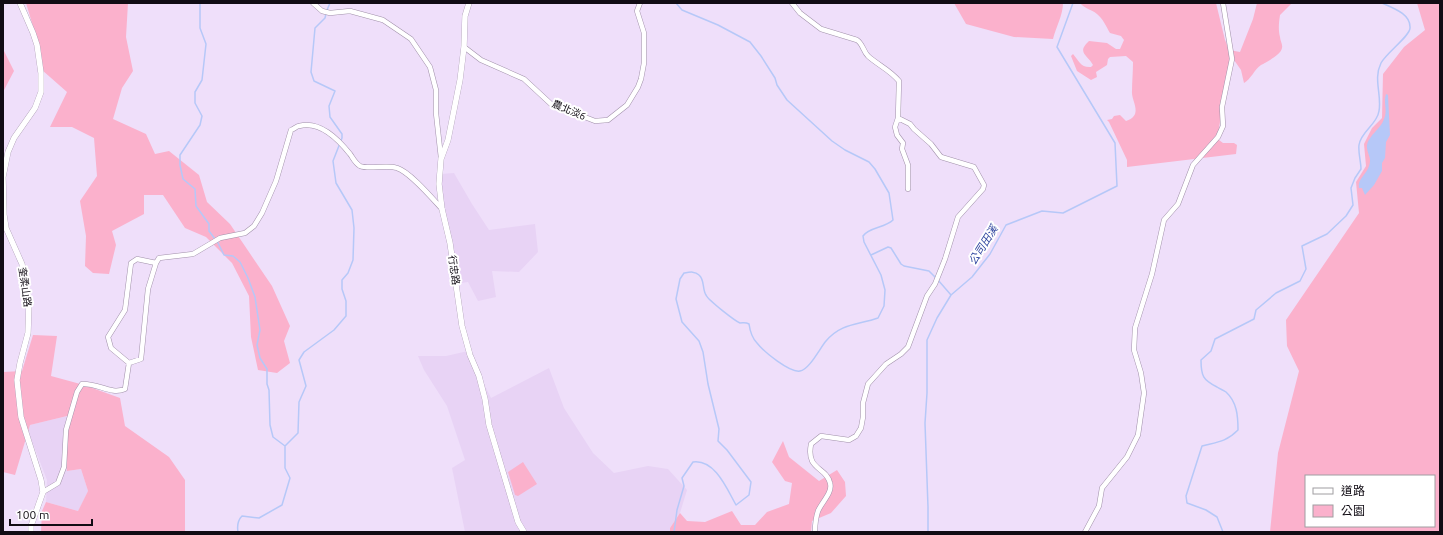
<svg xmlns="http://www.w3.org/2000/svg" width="1443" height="535" font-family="Ubuntu,'Noto Sans TC',sans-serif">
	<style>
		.built { fill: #e8d3f5 }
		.green { fill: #fbb1cc; fill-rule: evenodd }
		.water { fill: #b6c8f8 }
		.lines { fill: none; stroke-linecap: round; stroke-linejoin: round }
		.stream { stroke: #b6c8f8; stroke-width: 1.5 }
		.minor-casing { stroke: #a191aa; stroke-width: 5.5 }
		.tertiary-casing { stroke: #a191aa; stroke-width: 6 }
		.minor { stroke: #fff; stroke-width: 4.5 }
		.tertiary { stroke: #fff; stroke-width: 5.5 }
		.labels { text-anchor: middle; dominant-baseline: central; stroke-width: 4; stroke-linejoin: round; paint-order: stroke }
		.street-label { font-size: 10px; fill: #110c14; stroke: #fff }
		.water-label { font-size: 11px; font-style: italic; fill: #2f459f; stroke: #fff }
	</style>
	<rect width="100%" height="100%" fill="#efdffa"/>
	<path class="built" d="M454,173L472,204L489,230L535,224L538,252L519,272L492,271L496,297L478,301L468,282L454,284L442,217L441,174Z
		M468,351L491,398L549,368L564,408L593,453L614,473L648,466L668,469L687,490L680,513L670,528V532H465L452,468L465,460L447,406L424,370L418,356H446Z
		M67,416L65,458L67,471L81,469L88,491L78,511L46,502L47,480L28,431L30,425Z"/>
	<path class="green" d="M26,3H128L126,37L133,71L122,88L113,119L146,134L155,154L169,151L199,175L207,202L230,224L272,286L290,326L284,341L290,363L277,373L258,370L251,337L249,296L232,263L206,237L185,228L163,195H144V214L112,231L116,245L109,274L93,273L85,266L86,236L80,201L97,176L94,138L72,127H50L67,92L42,70L38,43Z
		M954,3H1063C1063,15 1056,27 1053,39L1014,37L966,24Z
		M1080,3H1216L1225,40L1229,50L1240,52L1253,19L1257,3H1292L1280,15C1279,22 1278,29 1280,37C1280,40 1283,45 1282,48C1281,55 1266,62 1261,65C1254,70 1251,79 1244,83L1241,70L1234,60H1230L1219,128V140L1223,143H1234L1237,145L1236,154L1127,167V160L1109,122L1107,120L1112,119L1114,116L1120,115L1126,121C1144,115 1131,101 1132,91C1132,82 1133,72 1133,62L1126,56L1110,57L1108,59L1107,65L1096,72L1097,77L1091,80L1077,71L1071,56L1073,54C1079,61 1081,68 1091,67L1093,65C1088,55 1076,53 1089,41L1107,43L1116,49H1120L1124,40L1121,36L1110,33C1106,26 1103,19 1097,14C1091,9 1085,9 1080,3Z
		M1417,3H1440V532H1270L1278,453L1299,371L1287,346L1286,320L1359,213L1356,182L1366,166L1364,144L1372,128L1382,118L1383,74L1404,47L1425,30ZM1306,476H1434V526H1306Z
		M3,49L14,71L3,92Z
		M33,335L57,336L51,376L84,385L120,398L125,426L169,457L185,480V532H41L42,511L46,502L78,511L88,491L81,469L67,471L65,458L67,416L30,425L15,475L3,472V372L22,371Z
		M783,441L789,457L819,481L837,470L845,482L846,496L831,513L812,521L811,532H670V528L680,513L687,521L705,522L732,511L741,525H755L767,512L789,504L792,483L785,481L772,462Z
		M523,462L537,484L518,496L515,495L508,472Z"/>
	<path class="water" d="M1386,94L1388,95L1390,135L1386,142L1385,158L1382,163V171L1374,185L1365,195L1362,188H1359C1357,179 1367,174 1369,166C1372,158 1368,156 1367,148C1366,137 1381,129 1384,119C1388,111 1383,103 1386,94Z"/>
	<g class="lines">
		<path class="stream" d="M200,3V28L206,44L202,80L195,92V103L202,116L200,125L180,155V165L183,179L195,189L196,206L209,224V231L218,243L224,255L233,256L240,262L248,278L255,297L260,330L257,345L260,358L267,369V384L269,390L270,425L273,437L285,446
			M327,10L330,3
			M871,255L888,247L891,248L901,264L904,266L929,271L936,278
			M938,280L951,295
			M238,532C237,526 237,521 242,516L259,518L282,505L290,478L285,468V446L298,433L299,402L306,386L299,360L304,352L334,330L346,316V301L342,289V280L348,273L353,260L354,228L352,210L336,183L333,161L342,138V134L330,117L329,106L335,91L314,81L311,72L315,28L325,18L326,14
			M674,532L677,510L684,486L682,478L693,462C715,459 727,489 736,505L749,495L751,482L727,450L718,441L719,429L708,384L703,352L699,341L682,322L676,299L680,279L684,273C690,272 695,271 699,275C705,280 702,289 706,295C708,300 735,321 740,323C744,323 745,322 749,324C750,331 752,338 757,343C764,352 790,373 800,371C809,370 820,348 826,341C841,323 858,325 878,318L884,306L885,290L881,275L864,242L863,236C869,227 885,228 893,220L889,193L875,169L869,162L845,150L832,141L787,100L777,85L775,78L761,56L750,42L718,25L682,10L676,3
			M928,532V507L925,423L927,393V340L937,318L951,295L972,277L990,254L1006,225L1042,211L1063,213L1117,186L1115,143L1057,47L1073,3
			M1223,532L1217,517L1206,510L1187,503L1186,496L1202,446C1218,442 1226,442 1238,430C1238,416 1237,402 1226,392C1223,390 1220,389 1217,387C1203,380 1201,376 1201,360L1211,351L1215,339L1254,319L1256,310L1276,293L1300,281L1306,269L1302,246L1327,234L1346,216L1353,205L1351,188L1355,178L1361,169C1361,162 1358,152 1359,145C1361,131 1377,125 1379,111C1382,95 1373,79 1381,63C1386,53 1410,36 1410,28C1411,14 1393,8 1382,3"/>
		<defs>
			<path id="minor" d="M313,3L322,11L330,13L350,11L383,20L411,39L430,67L436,90V113L441,158
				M792,3L800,13L821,29L857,40C863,44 863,51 868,56C878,65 890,70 899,81L898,118L895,127L897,135L903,143L902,149L908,165V189
				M464,47L481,60L524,79L551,104L595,121L608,120L627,105L638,87L641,79L644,63V33L637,11L640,3
				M129,363L141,359L148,289L156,263
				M43,492L58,483L64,467L66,430L77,392L82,384C98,383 111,395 125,389L129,363L111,348L108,337L125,310L131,263L137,259L156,263L159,258L193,254L220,238L245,233L254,226L262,213L276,181L291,130C294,129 297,126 299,126C320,120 339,140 350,154C353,158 355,163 360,166C370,170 386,164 397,168C410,172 432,198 442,209
				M815,532C815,525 816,517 818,511C822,502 833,492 830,483C826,466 806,471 811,444L821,436L849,440L856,436L861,428L863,417V403L868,384L886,364L901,354L908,347L927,296L935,284L945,259L958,217L983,189L984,185L974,167L941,157L931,144L914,129L910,124L898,118
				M1085,532L1099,506L1102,488L1127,457L1138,435L1144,393L1141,373L1134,350L1135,328L1152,274L1164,220L1178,204L1193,165L1218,137L1223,126L1222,107L1232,59L1223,3"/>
			<path id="tertiary" d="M20,3L33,33L37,45L41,73V92L35,108L14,138L8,152L3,177L4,215L6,228L22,264L29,302L28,333L20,363L17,380L21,417L41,480L43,492L31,526V532
				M469,3L465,16L464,47L460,80L448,140L441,159L439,184L442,209L450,243L462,326L470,355L479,376L485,399L489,425L518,522L524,532"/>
		</defs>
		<use href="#minor" class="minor-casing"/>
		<use href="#tertiary" class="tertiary-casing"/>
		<use href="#minor" class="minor"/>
		<use href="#tertiary" class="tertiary"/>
	</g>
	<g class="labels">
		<g class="street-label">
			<text transform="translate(569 110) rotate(23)">農北淡6</text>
			<text transform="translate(454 270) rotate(82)">行忠路</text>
			<text transform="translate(25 287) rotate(82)">奎柔山路</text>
		</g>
		<g class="water-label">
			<text transform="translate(983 245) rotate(-58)">公司田溪</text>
		</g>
	</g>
	<rect width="1443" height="535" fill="none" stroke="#110c14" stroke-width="8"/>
	<rect x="1305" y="475" width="130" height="52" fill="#ffffff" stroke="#a09ea1"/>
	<rect x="1313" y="488" width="20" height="6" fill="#ffffff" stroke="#a09ea1"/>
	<text x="1341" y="495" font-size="12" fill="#110c14">道路</text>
	<rect x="1313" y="505" width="20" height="12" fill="#fbb1cc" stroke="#a09ea1"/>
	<text x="1341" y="515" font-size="12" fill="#110c14">公園</text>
	<path d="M10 519v6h82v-6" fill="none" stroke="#110c14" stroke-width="2"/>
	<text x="16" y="519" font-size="12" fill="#110c14" stroke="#ffffff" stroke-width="3" paint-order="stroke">100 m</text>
</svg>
